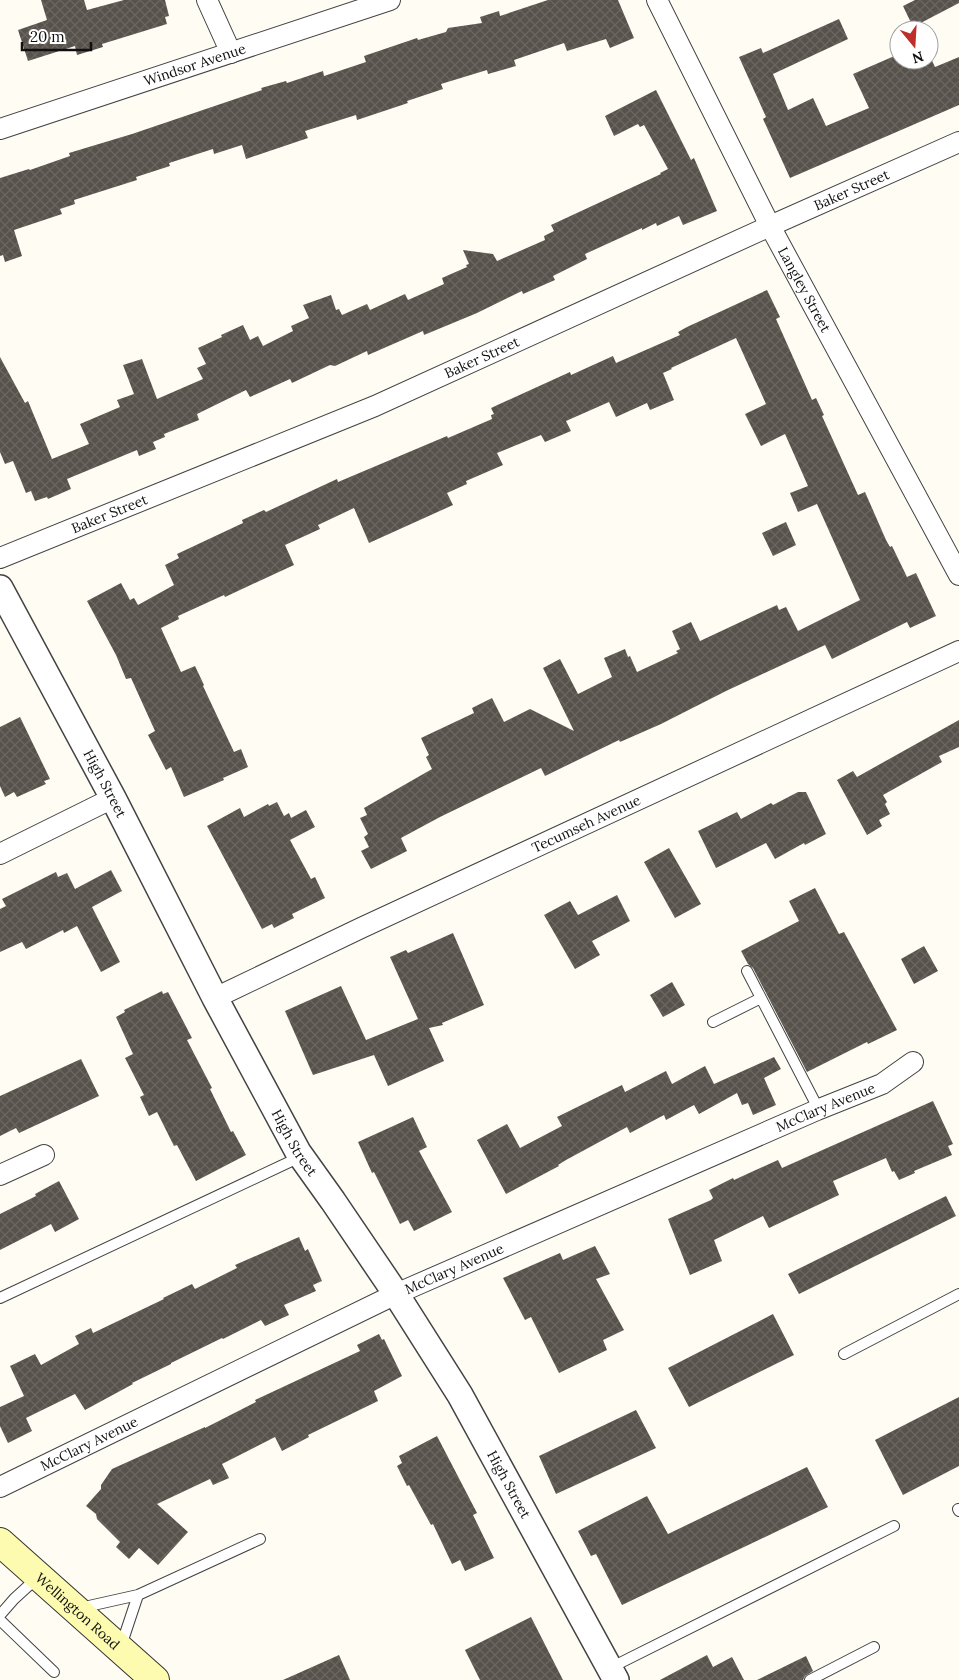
<svg xmlns="http://www.w3.org/2000/svg" width="959" height="1680" font-family="Lora,serif">
	<style>
		.building { fill: url(#building-cross-hatch) }
		.lines { fill: none; stroke-linecap: round; stroke-linejoin: round }
		.service-casing { stroke: #434343; stroke-width: 12 }
		.minor-casing { stroke: #434343; stroke-width: 22 }
		.tertiary-casing { stroke: #434343; stroke-width: 28 }
		.secondary-casing { stroke: #323232; stroke-width: 30 }
		.service { stroke: #fff; stroke-width: 10 }
		.minor { stroke: #fff; stroke-width: 20 }
		.tertiary { stroke: #fff; stroke-width: 25 }
		.secondary { stroke: #fdfbb0; stroke-width: 28 }
		.labels { text-anchor: middle; dominant-baseline: central; stroke-width: 5; stroke-linejoin: round; paint-order: stroke }
		.street-label { font-size: 14px; fill: #101010; stroke: #fff }
	</style>
	<defs>
		<pattern id="building-cross-hatch" width="8" height="8" patternUnits="userSpaceOnUse" patternTransform="scale(1.25)"><rect width="8" height="8" fill="#58524c"/><path d="M0 0l8 8M0 8l8-8" fill="none" stroke="#6b6661"/></pattern>
	</defs>
	<rect width="100%" height="100%" fill="#fffdf3"/>
	<path class="building" d="M41,0H84L87,10L124,0H165L169,16L165,17L167,24L102,44L103,47L77,55L75,46L28,61L18,30L47,20Z
		M548,0H618L634,38L610,48L606,39L567,51L564,43L514,60L516,66L488,74L487,70L441,84L443,89L407,101L408,103L357,120L356,115L305,131L308,138L246,159L242,145L214,154L213,149L169,163L170,166L136,177L137,180L74,200L75,204L60,209L62,214L14,230L22,256L5,262L3,255L0,256V178L29,169L30,170L70,156L69,153L132,134L262,90L261,88L286,81L287,83L323,71L324,76L366,62L364,56L417,38L418,40L446,32L448,28L482,23L480,17L499,11L500,16Z
		M915,0H959V3L913,27L903,6Z
		M839,19L848,39L773,74L788,110L813,98L826,126L869,108L853,74L899,54V60H929V54L935,67L959,57V105L790,178L763,119L766,117L739,57L761,48L763,53Z
		M656,90L691,160L694,158L717,211L683,225L679,216L657,226L656,223L642,230V228L585,254L587,259L553,276L555,280L523,294L522,291L477,313L424,335L423,331L368,355L367,351L335,366L330,365L292,383L290,379L250,397L246,390L197,414L199,420L164,434L165,437L153,442L156,449L139,456L137,450L67,479L71,489L48,499L47,497L35,501L31,491L26,493L13,461L5,464L0,452V357L25,403L28,401L52,459L89,444L80,424L120,407L117,400L134,394L123,365L142,359L157,399L203,379L197,368L206,364L198,348L222,337L221,335L243,325L250,340L258,336L263,346L293,331L291,326L309,318L303,305L331,295L336,310L339,309L342,315L367,304L370,310L405,294L408,300L444,284L442,278L467,267L466,265L469,264L463,250L493,254L497,261L545,240L544,236L554,231L551,225L661,174L660,173L668,169L644,125L640,127L638,124L614,136L605,116Z
		M767,290L780,317L776,319L812,400L816,398L824,415L822,416L858,495L865,492L886,540L890,547L892,546L907,577L916,573L936,616L910,628L907,622L832,659L825,645L726,691L661,724L620,742L619,740L545,776L541,768L440,817L401,838L407,851L371,869L361,851L369,847L364,837L368,834L360,818L367,815L364,808L432,769L426,757L429,755L421,738L474,713L472,708L492,698L504,722L530,709L574,731L543,668L560,659L578,694L612,677L604,658L625,649L628,657L630,656L637,672L678,653L676,651L680,649L672,631L691,622L700,641L777,605L779,610L786,607L798,631L860,600L817,504L798,512L790,493L808,486L785,434L761,446L745,414L766,404L736,338L671,368L672,369L663,373L674,400L650,410L647,403L616,417L609,402L566,421L571,431L545,442L541,435L497,453L503,465L466,481L467,484L447,493L453,505L369,543L354,508L318,525L320,529L285,545L294,565L225,597L224,595L178,616L179,619L161,628L181,672L195,666L204,685L203,686L234,752L241,749L248,767L223,778L224,780L184,797L171,767L166,770L148,735L155,731L131,678L126,679L116,655L87,601L121,583L130,600L134,598L138,605L174,585L165,565L179,558L177,554L243,523L242,520L264,510L266,512L337,479L338,482L447,436L448,438L492,419L491,415L494,414L491,408L570,372L571,375L613,356L616,363L680,335L678,332L687,327Z
		M786,522L796,545L773,556L762,533Z
		M20,717L50,779L44,781L46,784L17,797L14,792L5,797L0,786V727Z
		M959,720V747L939,756L942,762L883,795L887,802L885,804L890,814L879,820L882,826L867,835L837,780L853,771L857,777Z
		M798,792H806L826,834L805,845L804,843L775,859L766,843L716,868L698,831L737,812L741,819L771,803L773,805Z
		M277,802L284,816L289,813L291,818L306,810L315,827L290,840L311,879L315,877L325,898L292,914L294,918L274,928L272,924L262,929L207,826L240,808L244,817L268,804L269,806Z
		M669,848L701,904L675,918L644,862Z
		M111,870L122,891L92,907L120,962L101,972L77,926L64,933L63,930L26,949L22,942L0,952V909L6,906L2,899L56,872L58,877L67,873L75,889Z
		M815,888L839,934L844,932L897,1030L868,1044L867,1042L807,1072L753,968L748,964L741,951L799,921L789,901Z
		M617,895L630,921L592,941L600,955L575,969L544,915L570,901L578,915Z
		M453,933L484,1005L442,1023L443,1025L429,1028L444,1061L388,1086L374,1055L313,1075L285,1011L341,986L366,1040L418,1019L390,957L406,950L408,953Z
		M924,946L938,971L914,984L901,959Z
		M672,982L685,1005L663,1017L650,995Z
		M162,991L163,994L168,992L192,1038L187,1040L212,1088L210,1089L231,1132L233,1131L246,1155L196,1181L177,1145L174,1146L157,1112L149,1116L140,1097L144,1095L125,1058L133,1054L116,1017L125,1012L124,1010Z
		M774,1057L781,1069L764,1078L776,1105L753,1115L748,1103L742,1105L737,1093L699,1114L694,1105L666,1120L664,1115L630,1133L627,1127L566,1160L558,1165L559,1166L506,1194L477,1140L507,1124L520,1148L562,1126L557,1117L622,1085L625,1092L666,1071L672,1084L705,1066L714,1084Z
		M81,1059L99,1096L19,1133L16,1128L0,1136V1096Z
		M933,1101L953,1144L948,1146L952,1155L914,1171L915,1173L899,1180L894,1171L892,1172L886,1158L833,1181L839,1195L769,1228L763,1216L714,1240L722,1261L690,1275L668,1219L711,1200L713,1198L709,1190L733,1178L734,1180L778,1160L782,1168Z
		M413,1117L427,1147L419,1151L452,1212L414,1231L408,1220L400,1224L374,1172L372,1173L358,1142Z
		M59,1181L79,1219L55,1232L51,1224L0,1250V1214L36,1196L35,1194Z
		M946,1196L956,1216L799,1294L788,1274Z
		M299,1237L305,1251L308,1249L322,1281L313,1285L316,1291L284,1305L289,1315L265,1326L261,1320L223,1339L222,1338L171,1363V1364L132,1383L133,1384L85,1410L75,1394L26,1418L32,1431L8,1443L0,1426V1407L24,1396L10,1366L35,1354L41,1365L79,1344L75,1336L91,1328L93,1333L164,1299L163,1298L192,1284L195,1289L237,1268L235,1265Z
		M595,1246L610,1274L596,1279L624,1330L603,1340L607,1350L559,1373L531,1317L525,1320L503,1278L560,1253L563,1260Z
		M773,1314L794,1355L689,1407L668,1368Z
		M379,1334L382,1340L384,1339L402,1376L374,1391L378,1401L308,1435L309,1437L282,1451L275,1437L222,1464L229,1478L213,1485L210,1479L157,1504L188,1532L158,1565L139,1548L129,1559L116,1547L120,1542L97,1519L96,1514L86,1506L101,1489V1485L112,1469L205,1427V1428L256,1402L255,1400L360,1351L357,1345Z
		M959,1397V1466L903,1495L875,1440Z
		M636,1410L656,1448L556,1494L539,1456Z
		M437,1436L477,1513L473,1515L494,1558L465,1571L460,1560L452,1564L433,1524L431,1525L409,1485L407,1486L397,1466L402,1463L399,1456Z
		M807,1467L828,1507L622,1605L596,1554L591,1556L578,1531L647,1496L668,1534Z
		M531,1617L563,1680H480L465,1650Z
		M339,1655L350,1680H283Z
		M707,1655L713,1667L732,1657L744,1680H660Z
		M806,1656L813,1671L805,1676L803,1680H757Z"/>
	<g class="lines">
		<defs>
			<path id="service" d="M747,971L819,1110
				M713,1022L761,998
				M0,1298L300,1157
				M844,1354L959,1294
				M958,1509L959,1511
				M80,1608L138,1595L260,1539
				M0,1615L14,1599L38,1577
				M0,1620L54,1672
				M121,1646L138,1595
				M610,1668L894,1526
				M810,1680L874,1647"/>
			<g id="minor">
				<path d="M207,0L231,53"/>
				<path id="s1" d="M657,0L770,226L959,575"/>
				<path id="s2" d="M0,129L390,0"/>
				<path id="s3" d="M0,558L375,406L770,226L959,142"/>
				<path d="M0,854L113,798"/>
				<path id="s4" d="M215,998L361,928L959,651"/>
				<path d="M0,1175L44,1155"/>
				<path id="s5" d="M0,1487L396,1294L817,1110L882,1084L913,1062"/>
			</g>
			<g id="tertiary">
				<path id="s6" d="M0,588L113,798L215,998L298,1152L333,1201L396,1294L460,1395L616,1680"/>
			</g>
			<g id="secondary">
				<path id="s7" d="M0,1542L155,1680"/>
			</g>
		</defs>
		<use href="#service" class="service-casing"/>
		<use href="#minor" class="minor-casing"/>
		<use href="#tertiary" class="tertiary-casing"/>
		<use href="#secondary" class="secondary-casing"/>
		<use href="#service" class="service"/>
		<use href="#minor" class="minor"/>
		<use href="#tertiary" class="tertiary"/>
		<use href="#secondary" class="secondary"/>
	</g>
	<g class="labels">
		<g class="street-label">
			<text stroke="none"><textPath href="#s2" startOffset="205">Windsor Avenue</textPath></text>
			<text stroke="none"><textPath href="#s3" startOffset="928">Baker Street</textPath></text>
			<text stroke="none"><textPath href="#s1" startOffset="325">Langley Street</textPath></text>
			<text stroke="none"><textPath href="#s3" startOffset="522">Baker Street</textPath></text>
			<text stroke="none"><textPath href="#s3" startOffset="118">Baker Street</textPath></text>
			<text stroke="none"><textPath href="#s6" startOffset="222">High Street</textPath></text>
			<text stroke="none"><textPath href="#s4" startOffset="410">Tecumseh Avenue</textPath></text>
			<text stroke="none"><textPath href="#s5" startOffset="909">McClary Avenue</textPath></text>
			<text stroke="none"><textPath href="#s6" startOffset="628">High Street</textPath></text>
			<text stroke="none"><textPath href="#s5" startOffset="504">McClary Avenue</textPath></text>
			<text stroke="none"><textPath href="#s5" startOffset="99">McClary Avenue</textPath></text>
			<text stroke="none"><textPath href="#s6" startOffset="1032">High Street</textPath></text>
			<text stroke="none"><textPath href="#s7" startOffset="104">Wellington Road</textPath></text>
		</g>
	</g>
	<g transform="translate(914 45) rotate(162)"><circle r="24" fill="#ffffff" stroke="#9f9f9f"/>
	<path d="M0-4L9 19L0 12L-9 19Z" fill="#be2e2a"/>
	<text y="-8" font-size="14" font-weight="bold" text-anchor="middle" fill="#101010">N</text>
	</g>
	<path d="M22 42v8h69v-8" fill="none" stroke="#101010" stroke-width="2.5"/>
	<text x="30" y="42" font-size="15" fill="#101010" stroke="#ffffff" stroke-width="4" paint-order="stroke">20 m</text>
</svg>
